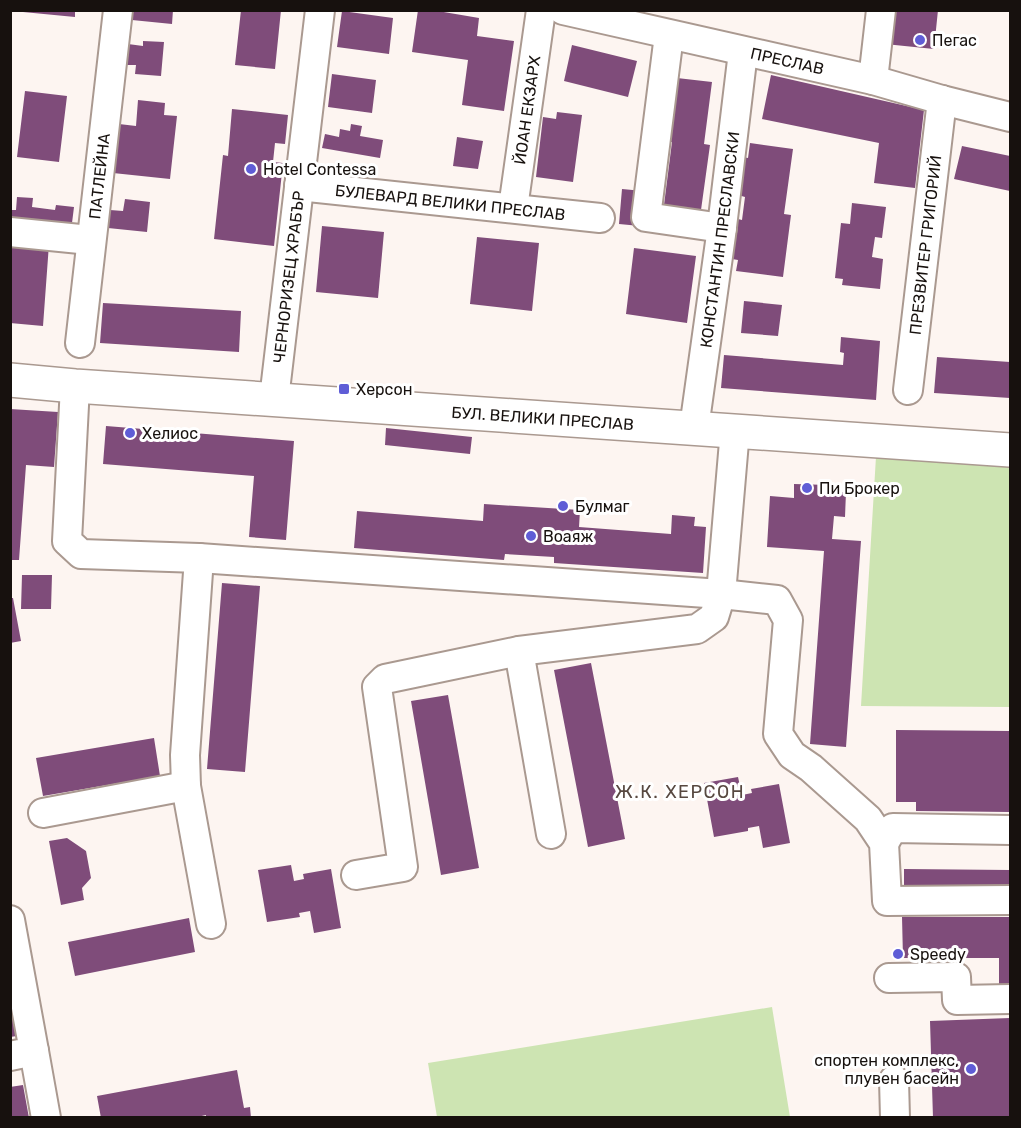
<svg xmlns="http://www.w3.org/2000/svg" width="1021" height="1128" font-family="Rubik,sans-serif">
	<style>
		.green { fill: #cde4b2 }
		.building { fill: #7f4c7a }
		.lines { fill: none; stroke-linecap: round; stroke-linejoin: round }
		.minor-casing { stroke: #aa9990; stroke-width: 32 }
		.major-casing { stroke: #aa9990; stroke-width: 36 }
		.minor { stroke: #fff; stroke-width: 28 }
		.major { stroke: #fff; stroke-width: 33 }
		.poi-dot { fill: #5f5dd6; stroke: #fff; stroke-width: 2 }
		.labels { text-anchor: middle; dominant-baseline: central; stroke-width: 6; stroke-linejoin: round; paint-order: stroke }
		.poi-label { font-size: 16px; fill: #17110e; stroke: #fff; text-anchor: start }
		.street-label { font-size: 16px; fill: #17110e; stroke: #fff }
		.neighbourhood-label { font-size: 18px; letter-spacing: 1.5px; fill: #574840; stroke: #fff }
	</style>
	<rect width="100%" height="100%" fill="#fdf5f1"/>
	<path class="green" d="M877,440L1010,450V707L861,706Z
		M772,1007L790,1117H437L428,1063Z"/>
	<path class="building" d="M23,10H75V17L23,12Z
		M133,10H173L172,24L132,20Z
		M241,10H281L275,69L235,65Z
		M418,10H432L479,18L477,36L514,41L504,111L462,105L468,60L412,52Z
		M889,10H938L934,49L885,44Z
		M342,11L393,18L389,54L337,47Z
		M143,41L164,42L161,76L135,74L136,65H126L128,44L143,46Z
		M572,45L637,61L628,97L564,81Z
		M332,74L376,80L372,113L328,107Z
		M771,75L924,110L915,188L874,183L879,143L762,119Z
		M677,78L712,82L704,144L710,145L701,210L664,205L672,142H668Z
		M25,91L67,96L59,162L17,157Z
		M138,100L165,103L164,115L177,116L170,179L113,173L119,124L136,126Z
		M232,109L288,115L285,144L275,143L273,162L283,163L274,246L214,239L223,155L228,156Z
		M557,112L582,115L573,182L536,177L543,117L556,119Z
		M351,124L362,126L360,136L383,140L380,158L322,148L325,134L339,137L340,129L350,131Z
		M457,137L483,141L478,169L453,166Z
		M750,143L793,149L784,214L791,215L783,277L736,271L738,260L732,259L738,219L742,220L745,197L738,195L743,157L748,158Z
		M962,146L1010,156V191L954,179Z
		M622,189L643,191L640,226L619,224Z
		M17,197L33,198L32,207L55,210L56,205L74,207L71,231L10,224V210H16Z
		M125,199L150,202L147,232L108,228L110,210L123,211Z
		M852,203L886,207L882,238L875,237L872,257L883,259L880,289L842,285L843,279L835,278L841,223L850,224Z
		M322,226L384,232L378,298L316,292Z
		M477,237L539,243L532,311L470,304Z
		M10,241L49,244L43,326L10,323Z
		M634,248L696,256L687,323L626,314Z
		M744,301L782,305L778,336L741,333Z
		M103,303L241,311L239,352L100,343Z
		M841,337L880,341L876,400L721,388L724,355L843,365L844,353L840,352Z
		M937,357L1010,362V398L934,393Z
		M10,409L58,412L54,467L26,465L19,560H10Z
		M106,426L294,441L286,540L249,537L254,476L103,464Z
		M386,428L472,437L470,454L385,445Z
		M794,484L829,485V492H846L845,517L834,516L832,539L861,541L846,747L810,744L824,551L767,547L770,496L794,498Z
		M484,504L580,510L579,527L671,534L672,515L695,517L694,526L706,527L703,573L554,563V557L505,554L504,560L354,548L357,511L483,521Z
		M22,575H52L51,609H21Z
		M222,583L260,586L245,772L207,769Z
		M10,598H13L21,641L10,643Z
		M591,663L625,839L588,847L554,670Z
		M448,695L479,868L441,875L411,701Z
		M896,730L1010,731V812L916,811V802H896Z
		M154,738L160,776L43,796L36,758Z
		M738,777L742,795L752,793L751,789L779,784L790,843L763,848L759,826L748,828V831L714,837L704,783Z
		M67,838L86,851L91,878L82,888L84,900L61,905L49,841Z
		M291,865L294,881L304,879L303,874L331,869L341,928L314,933L310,911L299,913L300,917L267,922L258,870Z
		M904,869L1010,870V894L904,889Z
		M902,917H1010V993H999V958H903Z
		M189,918L195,952L75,976L68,942Z
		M10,1005L17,1036L10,1037Z
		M1010,1018V1118H933L930,1021Z
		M237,1070L244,1108L250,1107L251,1118H206V1115L193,1118H101L97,1096Z
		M23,1085L29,1118H10V1087Z"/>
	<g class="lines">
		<defs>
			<g id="minor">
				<path id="s1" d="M563,10L873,80L942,100L1010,117"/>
				<path d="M669,35L646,217L722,228"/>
				<path d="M873,80L881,10"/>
				<path id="s2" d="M299,186L600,218"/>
				<path id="s3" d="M513,208L541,10"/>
				<path d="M10,232L90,240"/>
				<path id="s4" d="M80,343L118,10"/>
				<path d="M75,386L67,541L81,554L199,558L721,594L735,430"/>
				<path id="s5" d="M908,390L942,100"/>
				<path id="s6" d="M274,399L320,10"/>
				<path id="s7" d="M694,428L721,235L743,52"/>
				<path d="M199,558L185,755L186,786L211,924"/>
				<path d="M519,651L551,834"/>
				<path d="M43,813L186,786"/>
				<path d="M884,843L893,828L1010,830"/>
				<path d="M356,875L403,867L377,687L385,679L519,651L697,629L714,617L721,594L777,600L788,620L778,734L792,755L811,768L868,819L884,843L887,901L1010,900"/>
				<path d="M10,920L34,1051L10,1056"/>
				<path d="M889,978L956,977L957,1000L1010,999"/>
				<path d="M34,1051L46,1118"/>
				<path d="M894,1080L895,1118"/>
			</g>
			<g id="major">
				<path id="s8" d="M10,380L75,386L1010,450"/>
			</g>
		</defs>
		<use href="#minor" class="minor-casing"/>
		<use href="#major" class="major-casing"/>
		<use href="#minor" class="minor"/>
		<use href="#major" class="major"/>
	</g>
	<g class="poi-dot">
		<circle cx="920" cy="40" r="6"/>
		<circle cx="251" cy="169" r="6"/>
		<rect x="338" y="383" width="12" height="12" rx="3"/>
		<circle cx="130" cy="433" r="6"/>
		<circle cx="807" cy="488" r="6"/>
		<circle cx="563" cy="506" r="6"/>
		<circle cx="531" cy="536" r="6"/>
		<circle cx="898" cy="954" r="6"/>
		<circle cx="971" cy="1069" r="6"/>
	</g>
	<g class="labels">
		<g class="poi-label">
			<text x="932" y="40">Пегас</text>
			<text x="263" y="169">Hotel Contessa</text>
			<text x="356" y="389">Херсон</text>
			<text x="142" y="433">Хелиос</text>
			<text x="819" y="488">Пи Брокер</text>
			<text x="575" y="506">Булмаг</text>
			<text x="543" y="536">Воаяж</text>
			<text x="910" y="954">Speedy</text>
			<text x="959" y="1060" text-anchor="end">спортен комплекс,<tspan x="959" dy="18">плувен басейн</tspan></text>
		</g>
		<g class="street-label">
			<text stroke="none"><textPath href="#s1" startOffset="230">ПРЕСЛАВ</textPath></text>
			<text stroke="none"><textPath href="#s3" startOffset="99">ЙОАН ЕКЗАРХ</textPath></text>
			<text stroke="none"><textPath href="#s4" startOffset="168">ПАТЛЕЙНА</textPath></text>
			<text stroke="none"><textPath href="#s2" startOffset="152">БУЛЕВАРД ВЕЛИКИ ПРЕСЛАВ</textPath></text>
			<text stroke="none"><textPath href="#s7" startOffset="190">КОНСТАНТИН ПРЕСЛАВСКИ</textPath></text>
			<text stroke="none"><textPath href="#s5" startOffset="146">ПРЕЗВИТЕР ГРИГОРИЙ</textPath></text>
			<text stroke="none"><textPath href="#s6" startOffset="123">ЧЕРНОРИЗЕЦ ХРАБЪР</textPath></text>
			<text stroke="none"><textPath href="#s8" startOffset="534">БУЛ. ВЕЛИКИ ПРЕСЛАВ</textPath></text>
		</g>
		<g class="neighbourhood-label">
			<text x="680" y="792">Ж.К. ХЕРСОН</text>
		</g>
	</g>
	<rect width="1021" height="1128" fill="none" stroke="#17110e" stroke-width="24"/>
</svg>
